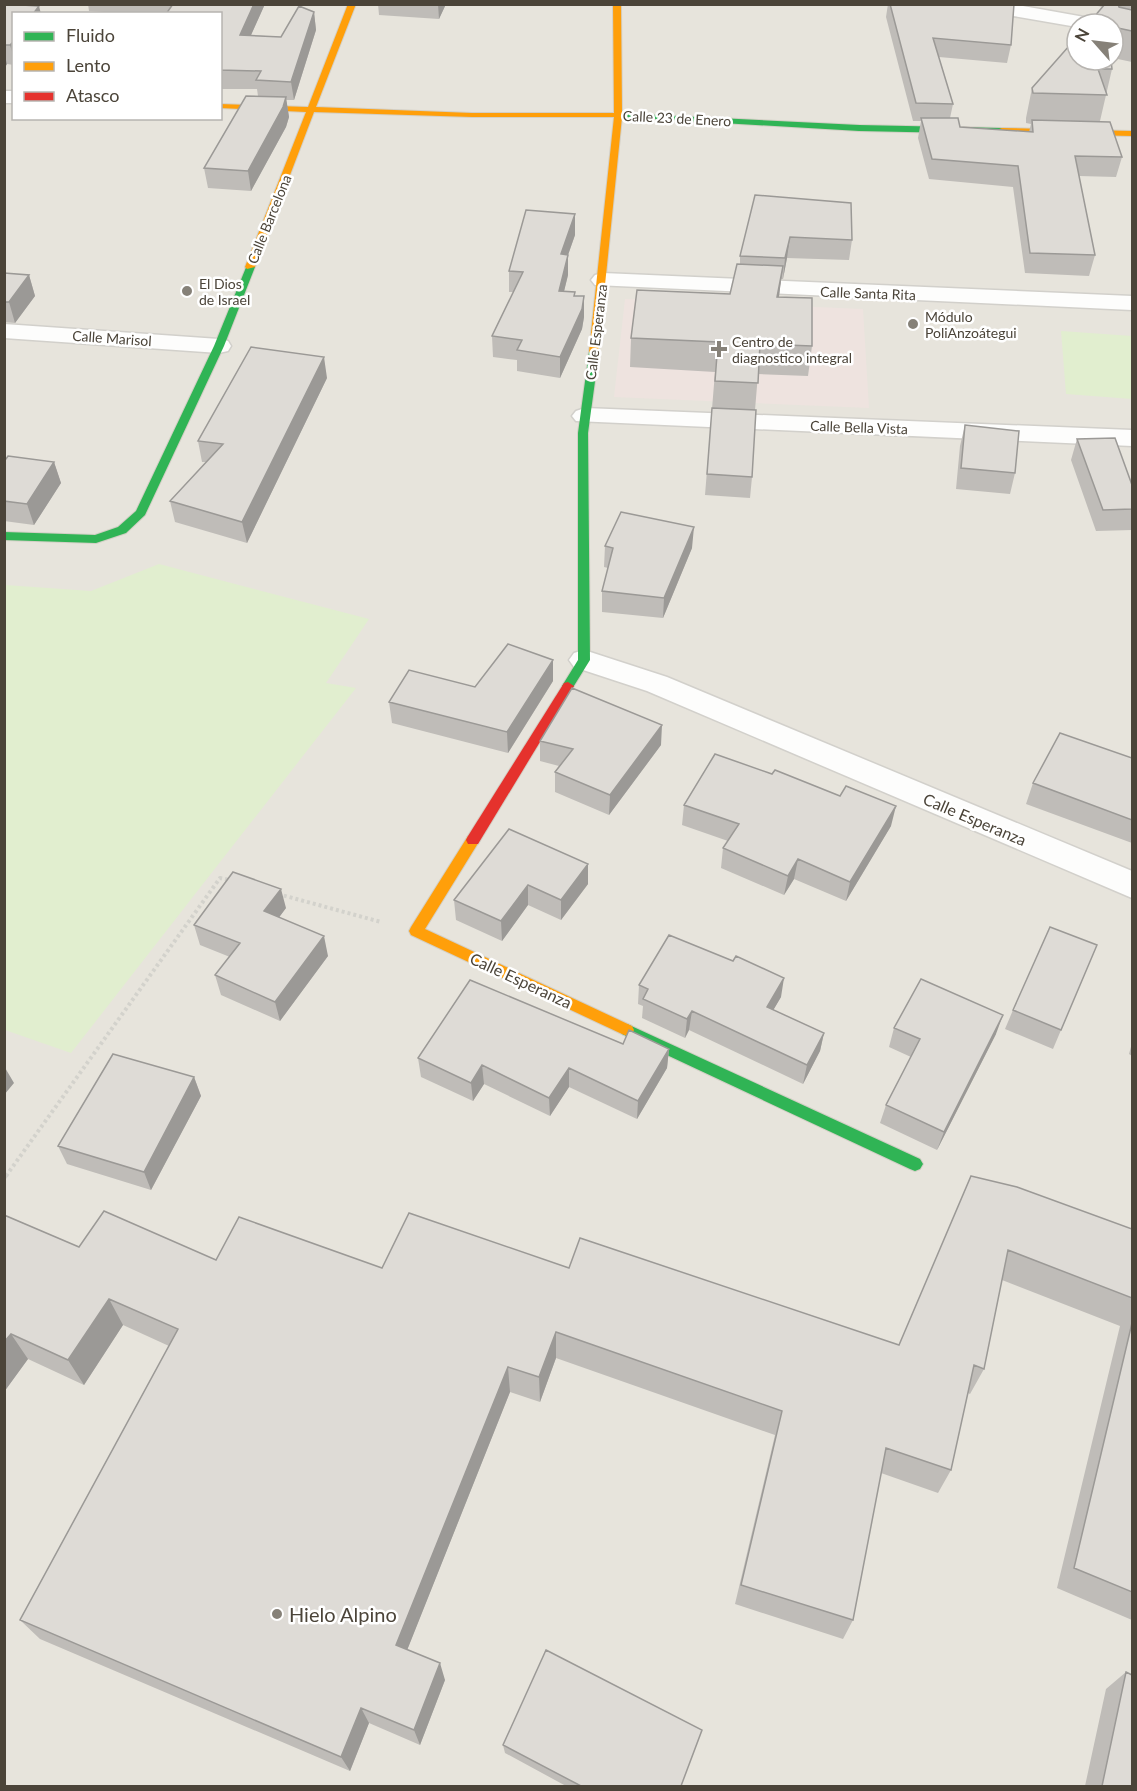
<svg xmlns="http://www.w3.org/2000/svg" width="1137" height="1791" font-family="Lato,sans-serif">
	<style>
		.residential { fill: #e7e4dc; fill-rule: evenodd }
		.medical { fill: #eee3df }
		.green { fill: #e1eecf }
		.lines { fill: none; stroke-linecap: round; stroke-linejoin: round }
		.street-casing { stroke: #d2d0cb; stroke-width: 3 }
		.fast-casing { stroke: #d3cfc5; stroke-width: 2 }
		.slow-casing { stroke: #d3cfc5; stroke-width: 2 }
		.jam-casing { stroke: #d3cfc5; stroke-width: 2 }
		.path-far1 { stroke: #d3d2cc; stroke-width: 4; stroke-dasharray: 3 3; stroke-linecap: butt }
		.path { stroke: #d3d2cc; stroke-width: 4.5; stroke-dasharray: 4 4; stroke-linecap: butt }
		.street { fill: #fdfdfc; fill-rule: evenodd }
		.fast { fill: #30b455; fill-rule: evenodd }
		.slow { fill: #ff9f0a; fill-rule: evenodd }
		.jam { fill: #e5322d; fill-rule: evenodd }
		.wall { fill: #bfbcb8 }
		.shaded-wall { fill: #9b9996 }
		.building { fill: #dedbd6; stroke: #9b9996; stroke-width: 1.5 }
		.poi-dot { fill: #868178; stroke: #fff; stroke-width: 2 }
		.labels { text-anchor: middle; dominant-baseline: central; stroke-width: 5; stroke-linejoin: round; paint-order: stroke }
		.far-street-label { font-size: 14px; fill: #4b4439; stroke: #fff }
		.far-poi-label { font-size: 14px; fill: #4b4439; stroke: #fff; text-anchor: start }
		.street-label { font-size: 16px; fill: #4b4439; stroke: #fff }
		.near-poi-label { font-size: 20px; fill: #4b4439; stroke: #fff; text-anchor: start }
	</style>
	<rect width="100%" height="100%" fill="#f4f2ee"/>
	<path class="residential" d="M5,5H1132V1786H5ZM14,14H220V118H14ZM1077,24H1113V60H1077Z"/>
	<path class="medical" d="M625,299L863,309L869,408L614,397Z"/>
	<path class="green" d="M1061,331L1132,336V399L1066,394Z
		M159,564L369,619L326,683L356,688L71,1053L5,1030V585L91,591Z"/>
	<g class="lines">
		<defs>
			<path id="street" d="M969,4H1012L1090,18L1099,24H1077V27L978,10Z
				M4,91H14V103H4Z
				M603,273L1132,296V310L595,285L591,280L595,275Z
				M4,324L219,339L228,341L231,346L228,351L219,353L4,338Z
				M585,408L1132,430V446L576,421L572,416L576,411Z
				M584,650L667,677L1132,871V898L647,691L574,667L569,660L574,653Z"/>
			<path id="fast" d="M617,113L859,125L1002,128L1006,131L1002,134L859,131L620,117L616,115Z
				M247,265L255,267L224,346L145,515L126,533L96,543L4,540V532L95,535L118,527L136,511L214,346Z
				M594,349L599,352L588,433L590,660L572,689L568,690L562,686L578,660V433L589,352Z
				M627,1024L920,1159L923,1164L920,1169L915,1171L910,1169L622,1034L620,1030L622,1026Z"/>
			<path id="slow" d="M348,4H356L316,107L472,113H614L613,4H621L622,113L624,115L622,117L598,354L594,355L589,352L614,117H472L314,112L255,267L247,269L245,267L306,112L220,108V104L308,107Z
				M1002,128L1132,131V136L999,133V129Z
				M473,835L480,840L425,929L632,1026L634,1030L632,1034L627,1036L622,1034L411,935L409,931L411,927L468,836Z"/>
			<path id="jam" d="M568,682L574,686L478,844H468L466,840L468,836L564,683Z"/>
		</defs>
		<use href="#street" class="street-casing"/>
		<use href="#fast" class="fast-casing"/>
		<use href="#slow" class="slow-casing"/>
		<use href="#jam" class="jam-casing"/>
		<path class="path-far1" d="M278,894L381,922
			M6,1176L220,878L230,880"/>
		<path class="path" d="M4,1178L7,1174"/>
		<use href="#street" class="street"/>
		<use href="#fast" class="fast"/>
		<use href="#slow" class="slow"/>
		<use href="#jam" class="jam"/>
	</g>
	<path class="wall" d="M4,4L14,14V65L7,64L4,69Z
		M88,4H265L251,35L281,37L314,12L316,30L294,100H286L289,117L286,127L251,191L208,188L204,168L258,96L257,89H220V14H135L89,11Z
		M378,4H446L439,19L379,15Z
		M888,4H1014L1011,45L1007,63L939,57L953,104L950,118L960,127L1029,132L1031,124L1026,123V118L1032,88L1077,37L1112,69L1100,121L1122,157L1116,177L1079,176L1095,255L1089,276L1025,273L1013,187L929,179L918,138L921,121H913L886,17Z
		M1088,4H1132V62L1113,58V24L1103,7Z
		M755,195L852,240L849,260L787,258L783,279H781L779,297L812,346L808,376L758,374L755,410L752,477L750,498L705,495L715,372L630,367L631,338L730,294L740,264V256Z
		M575,214V235L568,255V275L564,291L575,296L584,317L582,329L560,378L517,371V360L493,357L492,336L514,292H509V271Z
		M4,273L29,275L35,296L15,323L4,322Z
		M327,378L247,543L175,522L170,501L206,462H202L198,441Z
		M965,425L1015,473L1010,494L956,489L960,446Z
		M1077,439L1132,485V530L1096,531L1071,460Z
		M4,459L54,462L61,483L34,525L4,521Z
		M605,546L692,548L663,618L602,612V591L608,568L604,567Z
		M553,681L508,753L392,723L389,702L475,687Z
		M540,741L661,745L609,815L555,792V772L559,766L540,761Z
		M1132,758V843L1026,804L1033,783Z
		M684,805L891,826L846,901L794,879L784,895L721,868L723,848L728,841L682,825Z
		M588,864V884L561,920L528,905L502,941L456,920L454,900Z
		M286,908L279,917L328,956L280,1021L221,995L215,975L230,957L200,945L194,925Z
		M1097,945L1053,1049L1005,1029L1013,1010Z
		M639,985L781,997L773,1010L824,1033L820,1051L803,1084L689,1030L685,1038L642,1018L643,1006L638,1004Z
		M894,1028L996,1034L937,1150L880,1123L886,1105L911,1057L889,1047Z
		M1132,1043V1056L1129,1054Z
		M623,1044L669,1049L667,1068L637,1119L569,1087L550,1116L484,1084L473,1101L421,1077L418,1058Z
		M194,1077L201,1096L151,1190L67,1164L58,1146Z
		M971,1176L1132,1229V1620L1057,1588L1120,1326L1002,1280L984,1369L970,1394L968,1393L951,1470L938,1493L881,1473L853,1620L843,1639L735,1604L775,1435L556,1358L540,1402L510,1392L407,1650L445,1680L420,1745L369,1723L350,1771L40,1639L20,1620L169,1346L123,1325L84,1385L28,1359L4,1392V1215L79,1247L216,1260L382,1268H569L899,1345Z
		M1126,1672L1132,1786H1085L1106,1689Z
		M702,1730L681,1786H566L505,1753L503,1745Z"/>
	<path class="shaded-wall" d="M254,4H265L243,53L240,35Z
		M438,4H446L439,19Z
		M39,6L41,14H33Z
		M314,12L316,30L294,100L291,82Z
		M14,41V58L10,45Z
		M4,53L7,64L4,69Z
		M286,97L289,117L286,127L251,191L248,171Z
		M575,214V235L561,275V254Z
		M790,237L787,258L783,279L785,258Z
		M568,255V275L559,312V291Z
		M783,266L779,296L773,326L777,297Z
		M29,275L35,296L15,323L9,302Z
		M584,296V317L582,329L560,378V357Z
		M324,357L327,378L247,543L242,522Z
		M54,462L61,483L34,525L27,504Z
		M694,527L692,548L663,618L664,598Z
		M553,660V681L508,753L507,732Z
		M662,725L661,745L609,815L610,795Z
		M896,806L891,826L846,901L850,882Z
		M798,859L794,879L784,895L788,876Z
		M588,864V884L561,920V900Z
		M528,885V905L502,941L501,921Z
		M281,889L286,908L269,931L264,911Z
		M324,936L328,956L280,1021L275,1002Z
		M784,978L781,997L764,1026L767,1007Z
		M692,1011L689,1030L685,1038L687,1019Z
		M1003,1015L996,1034L937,1150L944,1132Z
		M824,1033L820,1051L803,1084L807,1065Z
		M669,1049L667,1068L637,1119L638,1101Z
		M482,1065L484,1084L473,1101L471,1083Z
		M4,1066L14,1083L4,1095Z
		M569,1068V1087L550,1116L549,1098Z
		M194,1077L201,1096L151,1190L144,1172Z
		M109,1299L123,1325L84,1385L68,1360Z
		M556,1332V1358L540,1402L539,1377Z
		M11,1334L28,1359L4,1392V1342Z
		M508,1367L510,1392L402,1663L396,1645Z
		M440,1663L445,1680L420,1745L414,1730Z
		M361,1708L369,1723L350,1771L341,1757Z"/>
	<path class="building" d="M4,4L39,6L33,14H14V41L10,45H4Z
		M173,4H254L240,35L281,37L299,6L314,12L291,82L256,80L261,71L220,70V14H166Z
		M890,4H1014L1011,45L933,38L953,104L916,103Z
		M1105,4H1118L1119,7L1132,10V31L1113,27V24H1088Z
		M1077,37V60H1111L1112,69H1098L1107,95L1033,93L1032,88Z
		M246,96L286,97L283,107L248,171L204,168Z
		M921,118H958L960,127L1033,132L1032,120L1110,122L1122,157L1075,156L1095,255L1030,253L1018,166L932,159Z
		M755,195L851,203L852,240L790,237L785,258L740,256Z
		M526,210L575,214L561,254L568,255L559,291L575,292L574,296H584L582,309L560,357L517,350L522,340L492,336L523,272L509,271Z
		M737,264L783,266L777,297L812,298V346L760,344L758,383L715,381L718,342L631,338L637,290L730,294Z
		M4,273L29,275L9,302H4Z
		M251,347L324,357L242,522L170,501L223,444L198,441Z
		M712,408L756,410L752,477L707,474Z
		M965,425L1019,431L1015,473L961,468Z
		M1115,438L1132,485V509L1103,510L1077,439Z
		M8,456L54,462L27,504L4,501V459H6Z
		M621,512L694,527L664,598L602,591L613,548L605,546Z
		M508,644L553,660L507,732L389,702L409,670L475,687Z
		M572,688L662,725L610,795L555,772L573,749L540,741Z
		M1060,733L1132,758V820L1033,783Z
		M715,754L772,774L775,770L840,796L846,786L896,806L850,882L798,859L788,876L723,848L739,824L684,805Z
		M509,829L588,864L561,900L528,885L501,921L454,900Z
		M233,872L281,889L264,911L324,936L275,1002L215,975L240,943L194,925Z
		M1050,927L1097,945L1061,1030L1013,1010Z
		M669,935L733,961L736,956L784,978L767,1007L824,1033L807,1065L692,1011L687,1019L643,999L648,989L639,985Z
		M921,979L1003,1015L944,1132L886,1105L920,1039L894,1028Z
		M470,980L623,1044L629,1030L669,1049L638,1101L569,1068L549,1098L482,1065L471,1083L418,1058Z
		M113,1054L194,1077L144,1172L58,1146Z
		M971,1176L1017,1187L1132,1229V1298L1008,1250L984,1369L974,1365L951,1470L886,1448L853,1620L741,1585L782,1411L556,1332L539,1377L508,1367L396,1645L440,1663L414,1730L361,1708L341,1757L20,1620L178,1329L109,1299L68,1360L11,1334L4,1342V1215L79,1247L104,1211L216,1260L239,1217L382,1268L409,1213L569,1268L580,1238L899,1345Z
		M1132,1323V1592L1074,1568Z
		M546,1650L702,1730L681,1786H581L503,1745Z
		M1126,1672L1132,1675V1786H1102Z"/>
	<g class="poi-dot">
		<circle cx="187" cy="291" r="6"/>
		<circle cx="913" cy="324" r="6"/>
		<path d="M716 340h6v6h6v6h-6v6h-6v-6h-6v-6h6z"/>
		<circle cx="277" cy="1614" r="6"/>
	</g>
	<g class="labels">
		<g class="far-street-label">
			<text transform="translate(677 118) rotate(3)">Calle 23 de Enero</text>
			<text transform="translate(269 219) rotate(-68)">Calle Barcelona</text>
			<text transform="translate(868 293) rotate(2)">Calle Santa Rita</text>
			<text transform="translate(596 332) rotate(-83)">Calle Esperanza</text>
			<text transform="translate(112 338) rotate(4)">Calle Marisol</text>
			<text transform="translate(859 427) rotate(2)">Calle Bella Vista</text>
		</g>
		<g class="far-poi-label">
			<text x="199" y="283">El Dios<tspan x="199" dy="16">de Israel</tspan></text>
			<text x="925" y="316">Módulo<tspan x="925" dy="16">PoliAnzoátegui</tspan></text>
			<text x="732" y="341">Centro de<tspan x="732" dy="16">diagnostico integral</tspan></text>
		</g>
		<g class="street-label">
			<text transform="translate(975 819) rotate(23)">Calle Esperanza</text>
			<text transform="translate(521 980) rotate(25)">Calle Esperanza</text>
		</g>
		<g class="near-poi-label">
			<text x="289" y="1614">Hielo Alpino</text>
		</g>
	</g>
	<rect width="1137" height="1791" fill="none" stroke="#4b4439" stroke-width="12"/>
	<rect x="12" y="12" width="210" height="108" fill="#ffffff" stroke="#b7b4b0" stroke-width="1.5"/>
	<rect x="24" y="32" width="30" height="9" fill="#30b455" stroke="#b7b4b0" stroke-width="1.5"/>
	<text x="66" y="42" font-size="18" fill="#4b4439">Fluido</text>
	<rect x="24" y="62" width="30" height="9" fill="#ff9f0a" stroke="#b7b4b0" stroke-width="1.5"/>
	<text x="66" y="72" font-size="18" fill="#4b4439">Lento</text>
	<rect x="24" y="92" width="30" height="9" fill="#e5322d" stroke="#b7b4b0" stroke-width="1.5"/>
	<text x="66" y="102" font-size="18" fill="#4b4439">Atasco</text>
	<g transform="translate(1095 42) rotate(298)"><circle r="28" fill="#ffffff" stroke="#b7b4b0" stroke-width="1.5"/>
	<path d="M0-4.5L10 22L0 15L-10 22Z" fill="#868178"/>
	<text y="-9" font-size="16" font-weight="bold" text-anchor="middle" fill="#4b4439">N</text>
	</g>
</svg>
